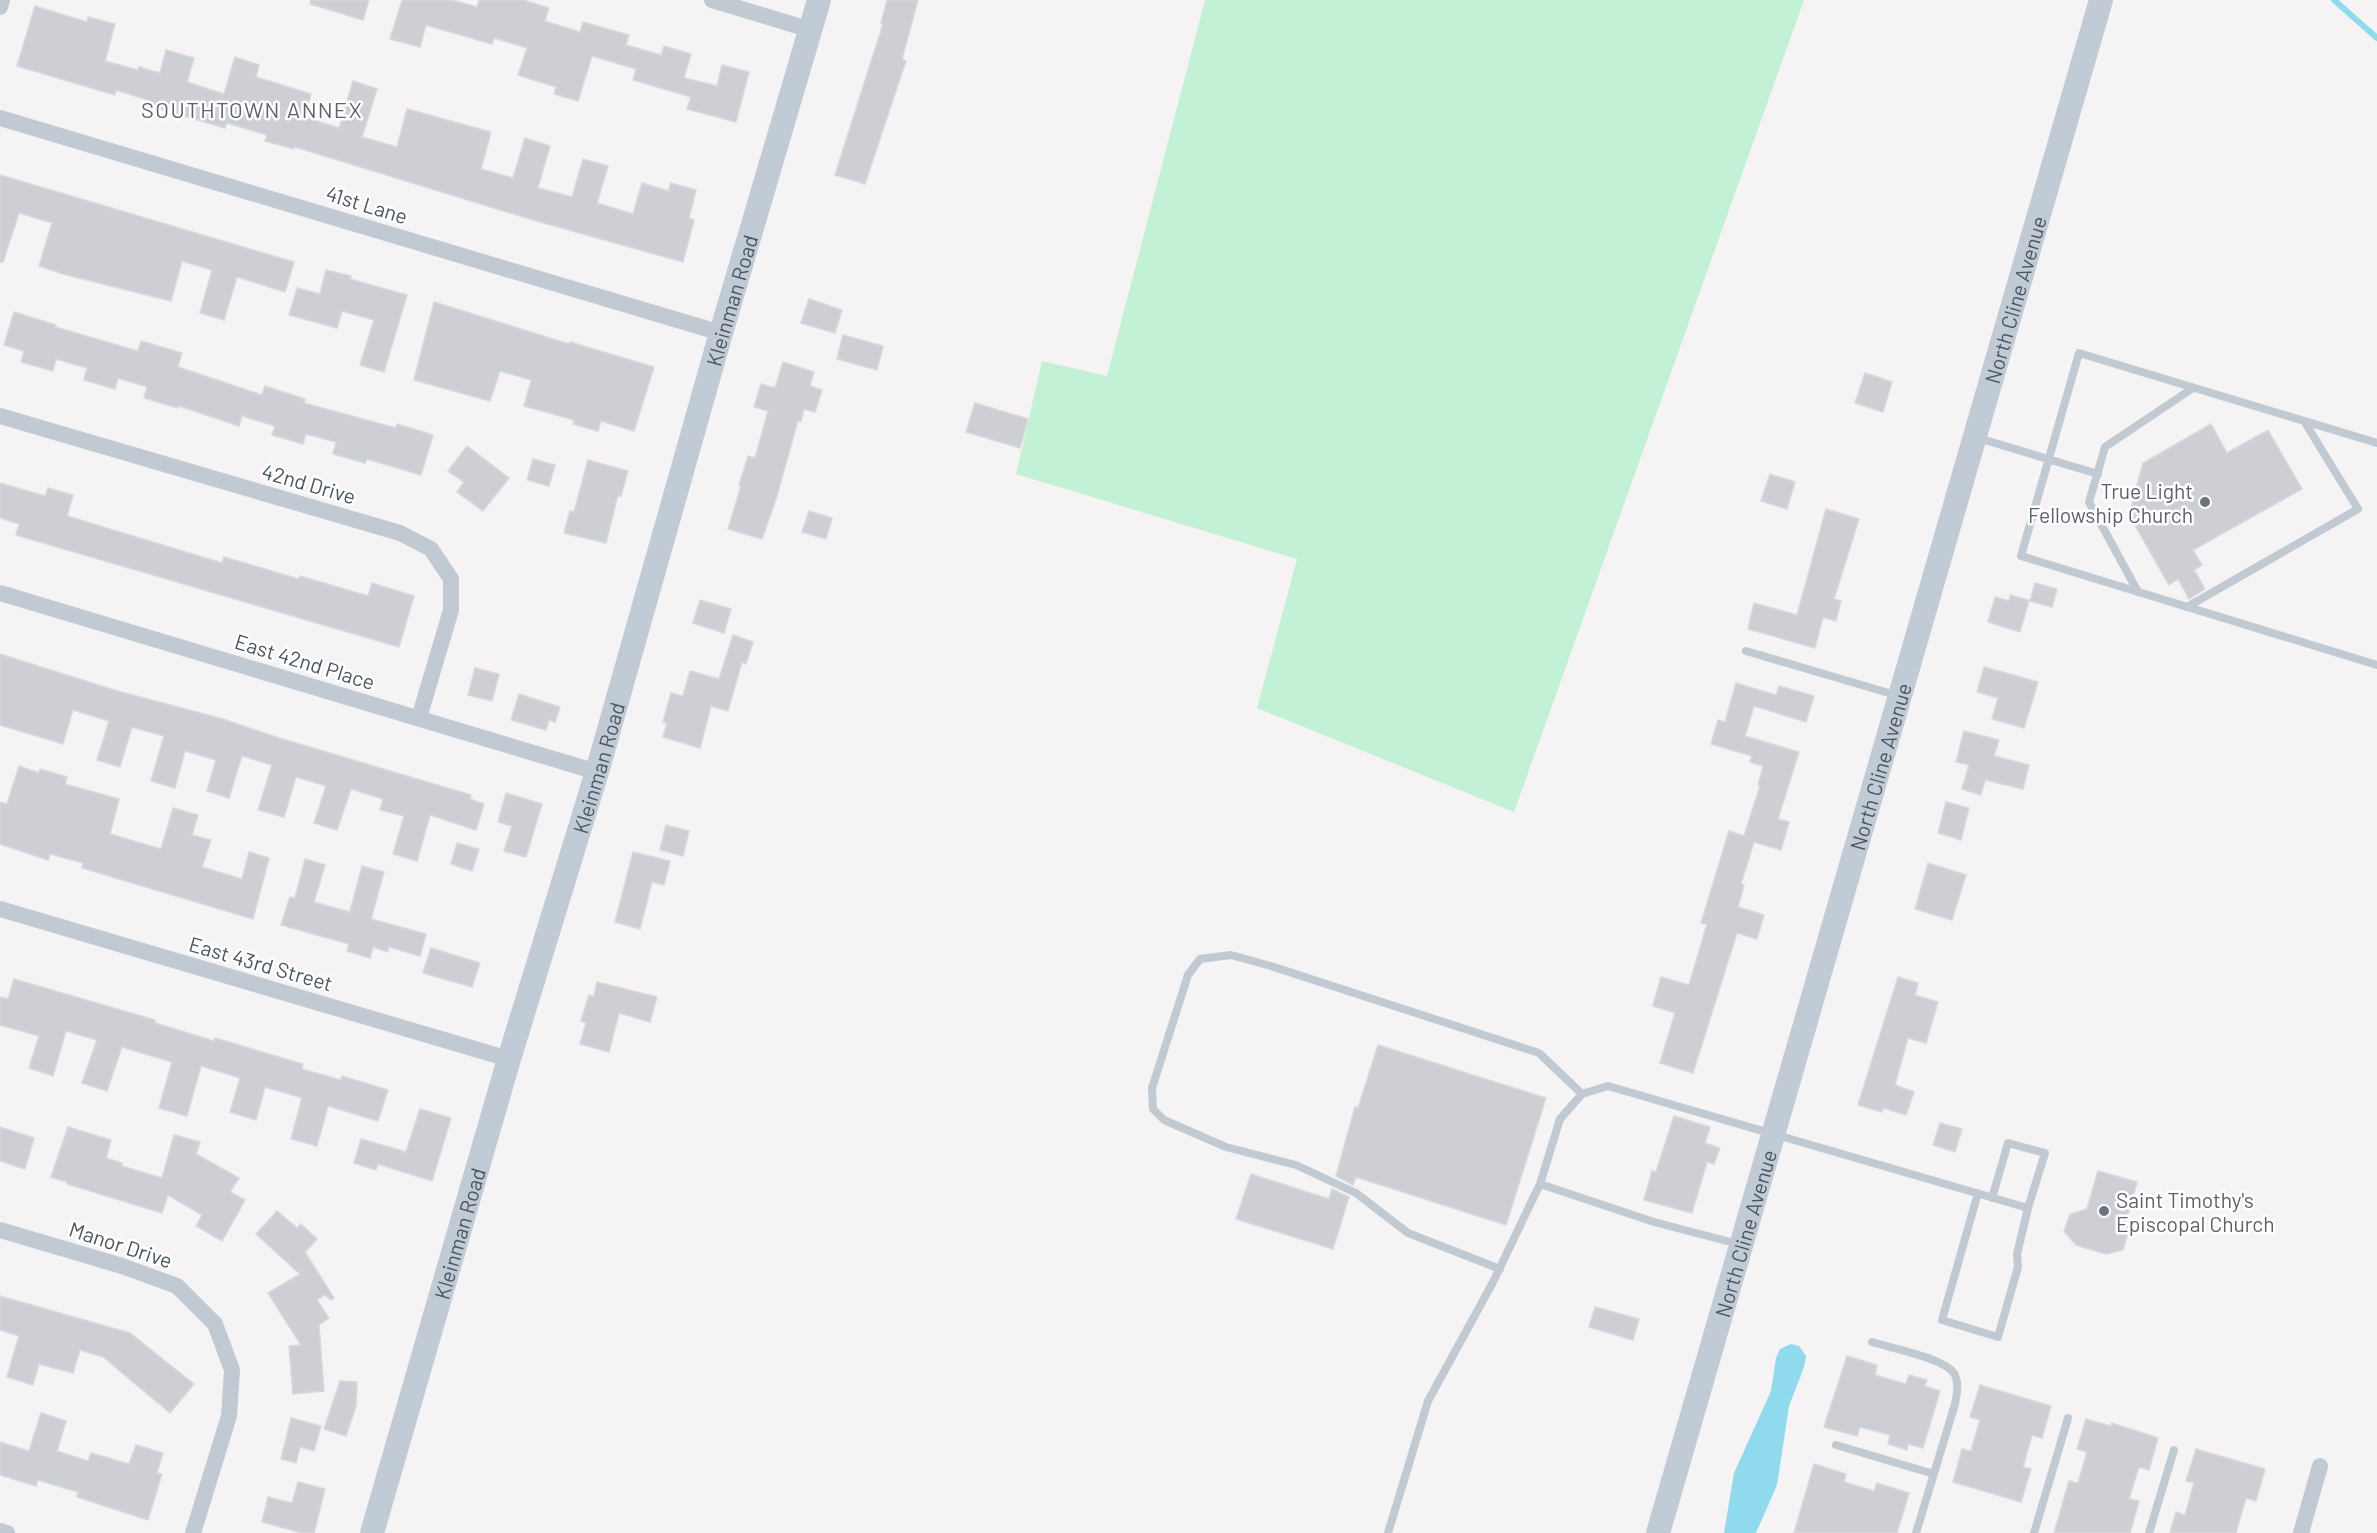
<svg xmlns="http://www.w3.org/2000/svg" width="2377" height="1533" font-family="Barlow,sans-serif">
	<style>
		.green { fill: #c3f1d5 }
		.water { fill: #90daee }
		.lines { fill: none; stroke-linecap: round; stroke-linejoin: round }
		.stream { stroke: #90daee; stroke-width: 6 }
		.building { fill: #cdcfd5; stroke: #d7d9de; stroke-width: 1.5 }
		.lane { stroke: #c1cad2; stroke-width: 8 }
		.street { stroke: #c1cad2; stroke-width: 16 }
		.secondary { stroke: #c1cbd6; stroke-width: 24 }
		.worship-dot { fill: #6b7280; stroke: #fff; stroke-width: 2 }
		.labels { text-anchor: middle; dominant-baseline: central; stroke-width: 5; stroke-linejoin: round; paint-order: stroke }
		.street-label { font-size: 21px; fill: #4a5661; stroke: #fff }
		.worship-label { font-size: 21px; fill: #5b616d; stroke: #fff; text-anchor: end }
		.neighbourhood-label { font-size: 22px; letter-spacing: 1.5px; fill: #5f6368; stroke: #fff }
	</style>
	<rect width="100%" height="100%" fill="#f5f3f3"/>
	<path class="green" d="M1205,0H1804L1514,812L1257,708L1297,559L1016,474L1042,361L1107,376Z"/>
	<path class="water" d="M1791,1344L1799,1346L1806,1356L1804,1367L1789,1406L1777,1485L1756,1533H1724L1734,1473L1771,1391L1776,1358L1780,1349Z"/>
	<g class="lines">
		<path class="stream" d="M2334,0L2377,38"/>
	</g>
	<path class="building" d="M311,0H369L363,20L310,4Z
		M402,0H452L477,7L479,0H523L549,8L545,21L580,32L583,22L629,35L626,45L661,55L664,46L691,54L684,78L717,86L722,65L749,72L736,122L687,109L691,97L633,80L636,69L592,56L578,101L554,94L556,87L518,75L527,48L494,38L492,44L426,25L420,47L390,39Z
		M887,0H918L902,59L906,61L865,184L835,175L883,24L881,23Z
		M35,6L87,22L88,17L115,24L105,61L138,70L139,67L160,73L166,50L194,58L187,82L224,94L235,57L259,65L256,77L311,94L304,117L339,128L353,81L377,89L362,137L397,147L407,109L491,132L481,169L513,178L525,138L550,146L538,188L572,197L583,159L608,166L597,203L633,214L642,183L668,191L671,183L696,190L689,218L694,220L683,262L533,220L295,147L294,149L265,141L267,135L227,123L225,128L150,106L151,101L116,90L115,95L17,66Z
		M0,175L294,262L285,292L237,277L224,320L200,313L212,270L182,261L171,301L63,274L39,266L52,223L19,213L3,262H0Z
		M326,270L351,276L350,279L407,295L384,372L360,365L374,320L342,311L337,328L289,315L297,288L320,294Z
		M809,299L842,310L835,333L801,323Z
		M434,302L569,344L570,342L654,367L634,431L601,421L598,431L573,424L574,420L524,406L531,380L500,371L490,401L414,380Z
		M14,312L56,325L55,327L138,351L141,341L182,353L178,367L262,395L265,386L305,399L304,403L396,428L397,424L433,435L421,475L367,459L365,463L333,454L336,442L306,434L303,444L272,435L275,426L242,416L239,426L179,406L178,408L144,398L147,387L118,378L115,389L84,380L87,368L56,359L53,371L21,362L24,351L4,345Z
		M843,335L883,346L877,370L837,359Z
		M783,362L814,372L810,386L822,390L815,412L804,409L801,421L798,420L777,496L762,539L728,529L741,486L739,485L748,456L755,458L768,411L754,407L761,384L775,388Z
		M1865,373L1892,382L1883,412L1855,403Z
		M975,403L1028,419L1020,448L966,432Z
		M2211,424L2227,453L2268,430L2302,489L2193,550L2202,565L2194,570L2205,589L2189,599L2178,579L2169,585L2129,515L2143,463Z
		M467,446L509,478L483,511L457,492L464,482L448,471Z
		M533,459L555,465L549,486L527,480Z
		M588,460L628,471L621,496L618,495L606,543L564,533L570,511L574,512Z
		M1770,474L1795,482L1787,509L1761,501Z
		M0,483L45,496L48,488L73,495L67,516L222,563L224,557L299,579L300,576L368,596L372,583L414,596L399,647L16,535L19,524L0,518Z
		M1826,509L1859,519L1834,599L1841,601L1836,621L1823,617L1815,648L1748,629L1754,603L1797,615Z
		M809,511L832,518L826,539L802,532Z
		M2035,583L2057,589L2052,607L2030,601Z
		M2010,595L2029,600L2020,632L1988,622L1995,597L2009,601Z
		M700,600L731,609L724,633L693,623Z
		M733,635L753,642L746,664L742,662L728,711L711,706L700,748L663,737L667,723L663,722L671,693L683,696L690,671L719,679Z
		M0,654L114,690L223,719L276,737L471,795L470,799L484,804L476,830L430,815L417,861L393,854L404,816L380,810L383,799L351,789L337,830L314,823L326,786L296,777L284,817L258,810L272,765L242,756L229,798L207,791L216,760L185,751L175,788L151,781L164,736L132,727L120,767L97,760L109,721L73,710L63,744L0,725Z
		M1984,667L2038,682L2024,728L1992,719L1998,698L1977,692Z
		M475,668L499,674L492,701L468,695Z
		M1736,683L1776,695L1779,686L1814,696L1806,722L1754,706L1745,736L1799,752L1778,819L1789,822L1781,850L1754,842L1741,884L1744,885L1738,907L1764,915L1757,939L1737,933L1693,1073L1660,1063L1675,1013L1653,1006L1661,977L1689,985L1707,924L1701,923L1729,831L1744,836L1760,786L1758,785L1763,766L1750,762L1752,756L1711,744L1718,720L1725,722Z
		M519,694L560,707L555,722L549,720L546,730L511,720Z
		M1964,731L1999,740L1994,756L2029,765L2023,789L1985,780L1981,795L1962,789L1969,765L1956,762Z
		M19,766L39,773L40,769L67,777L65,784L119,799L110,834L161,849L173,808L198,815L192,835L211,840L202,867L242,879L249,852L269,858L253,919L82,868L83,863L50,854L48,860L0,844V802L7,804Z
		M506,793L542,804L526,857L504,851L512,826L498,822Z
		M1946,802L1969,808L1961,840L1938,833Z
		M666,825L689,831L683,856L660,850Z
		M457,843L479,849L472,871L451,864Z
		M633,852L670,861L664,885L652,882L640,929L615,922Z
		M305,859L325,865L314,902L350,912L362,866L384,872L371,919L426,934L420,956L389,947L388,952L373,947L370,958L347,951L349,944L281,925L290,897L295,898Z
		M1928,863L1966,875L1952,920L1915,909Z
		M431,948L480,963L472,987L423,973Z
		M1898,977L1918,983L1915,995L1938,1002L1926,1043L1908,1038L1895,1085L1914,1092L1906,1115L1883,1108L1882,1112L1858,1105Z
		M14,979L155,1020V1023L214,1041L215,1038L303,1064L302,1069L341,1080L342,1076L388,1090L378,1121L328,1106L317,1146L291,1139L302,1098L265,1087L256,1120L230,1112L240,1078L201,1066L187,1116L159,1108L172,1062L122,1047L107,1091L82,1083L97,1040L66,1031L53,1076L29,1068L39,1036L0,1025V997L8,999Z
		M597,982L657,997L650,1022L619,1013L609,1052L580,1044L586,1023L581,1021L589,995L594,996Z
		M1378,1045L1546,1098L1506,1225L1356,1177L1353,1185L1336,1176L1355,1107L1358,1108Z
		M420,1109L451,1118L432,1181L378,1164L376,1170L354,1163L361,1139L406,1152Z
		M1674,1116L1710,1127L1705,1143L1720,1148L1714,1164L1707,1162L1692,1213L1644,1200L1652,1171L1656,1172Z
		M1940,1123L1962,1129L1955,1152L1933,1145Z
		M0,1127L34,1138L25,1169L0,1161Z
		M68,1127L111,1140L106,1158L122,1163V1166L162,1178L174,1135L200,1142L196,1154L239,1178L230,1192L245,1200L222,1241L196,1226L202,1215L168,1195L162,1213L67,1184V1182L51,1177Z
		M2098,1171L2137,1182L2125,1225L2129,1229L2123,1250L2106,1254L2076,1245L2064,1231L2070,1214L2087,1209Z
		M1251,1174L1329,1199L1332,1189L1349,1197L1333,1249L1236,1219Z
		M277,1211L297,1228L301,1224L317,1239L305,1252L334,1298L331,1300L325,1295L317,1300L329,1318L319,1325L324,1391L293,1394L289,1346L301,1345L268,1293L300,1274L256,1234Z
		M0,1296L130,1333L194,1384L170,1413L103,1357L80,1350L73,1373L39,1364L33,1385L7,1377L19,1336L0,1330Z
		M1595,1307L1639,1319L1633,1340L1589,1327Z
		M1847,1356L1877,1365L1875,1375L1906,1384L1909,1375L1927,1380L1925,1386L1940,1391L1923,1448L1908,1444L1907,1450L1888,1444L1890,1435L1860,1427L1857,1436L1824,1427Z
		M340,1381L357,1382L356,1406L346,1436L324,1429Z
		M1980,1385L2051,1406L2042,1438L2032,1435L2023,1467L2031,1469L2021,1502L1953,1482L1962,1449L1971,1451L1980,1420L1970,1417Z
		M41,1413L66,1421L57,1451L88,1461L91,1453L129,1464L136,1445L163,1453L157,1473L162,1474L148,1520L77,1497L78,1492L38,1480L36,1486L0,1475V1442L29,1451Z
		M291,1418L321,1426L314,1451L300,1447L296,1463L281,1459Z
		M2086,1419L2111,1426L2112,1423L2158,1438L2149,1470L2139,1467L2129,1499L2139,1501L2130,1533H2054L2069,1481L2078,1483L2087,1452L2077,1449Z
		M2196,1449L2265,1469L2256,1501L2246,1498L2236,1533H2170L2176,1512L2185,1515L2194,1483L2186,1481Z
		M1814,1464L1846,1474L1844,1482L1874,1491L1877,1483L1909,1493L1897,1533H1794Z
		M298,1482L325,1489L314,1533H302L262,1522L268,1497L292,1503Z"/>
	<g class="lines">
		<path class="lane" d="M1978,438L2098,474
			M2377,443L2079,353L2021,556L2377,665
			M2138,592L2089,502L2105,447L2193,388
			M2187,607L2358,509L2304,421
			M1746,651L1899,696
			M1978,1193L1942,1320L1998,1337L2018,1267L2017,1254L2028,1208L2045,1153L2008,1143L1992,1198
			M1738,1244L1654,1222L1540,1184L1560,1119L1582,1094L1608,1086L2028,1208
			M1500,1269L1408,1233L1356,1193L1296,1165L1226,1147L1164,1120L1153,1109L1152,1088L1188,975L1200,959L1231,955L1271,966L1539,1053L1582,1094
			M1872,1342C1891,1348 1946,1358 1955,1375C1959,1384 1957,1394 1955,1404L1916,1533
			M1836,1445L1934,1474
			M1388,1533L1428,1401L1492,1284L1540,1184
			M2034,1533L2068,1418
			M2149,1533L2174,1450"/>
		<path class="street" d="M712,0L811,30
			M0,7L2,0
			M0,118L721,333
			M0,416L400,533L431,549L451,579V610L419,718
			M0,593L597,772
			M0,909L509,1059
			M0,1230L122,1266L177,1286L215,1324L232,1370L229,1416L193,1533
			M0,1531L7,1533
			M2301,1533L2320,1466"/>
		<g class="secondary">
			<path id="s1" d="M372,1533L509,1059L597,772L721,333L819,0"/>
			<path id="s2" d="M1658,1533L2101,0"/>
		</g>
	</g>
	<g class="worship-dot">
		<circle cx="2205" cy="502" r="6"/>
		<circle cx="2104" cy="1211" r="6"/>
	</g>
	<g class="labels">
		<g class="street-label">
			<text transform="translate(367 204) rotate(17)">41st Lane</text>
			<text stroke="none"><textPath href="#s1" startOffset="1284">Kleinman Road</textPath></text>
			<text stroke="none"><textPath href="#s2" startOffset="1284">North Cline Avenue</textPath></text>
			<text transform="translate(309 483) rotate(16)">42nd Drive</text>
			<text transform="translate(305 661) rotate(17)">East 42nd Place</text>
			<text stroke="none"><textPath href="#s1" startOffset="798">Kleinman Road</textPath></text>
			<text stroke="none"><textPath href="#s2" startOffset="798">North Cline Avenue</textPath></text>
			<text transform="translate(261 963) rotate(16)">East 43rd Street</text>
			<text stroke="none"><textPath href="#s1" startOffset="312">Kleinman Road</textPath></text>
			<text stroke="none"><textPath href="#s2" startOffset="312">North Cline Avenue</textPath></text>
			<text transform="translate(121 1244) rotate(18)">Manor Drive</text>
		</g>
		<g class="worship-label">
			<text x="2193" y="490">True Light<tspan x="2193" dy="24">Fellowship Church</tspan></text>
			<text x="2116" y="1199" text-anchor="start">Saint Timothy's<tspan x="2116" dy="24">Episcopal Church</tspan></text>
		</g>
		<g class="neighbourhood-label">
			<text x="252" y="109">SOUTHTOWN ANNEX</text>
		</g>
	</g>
</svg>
